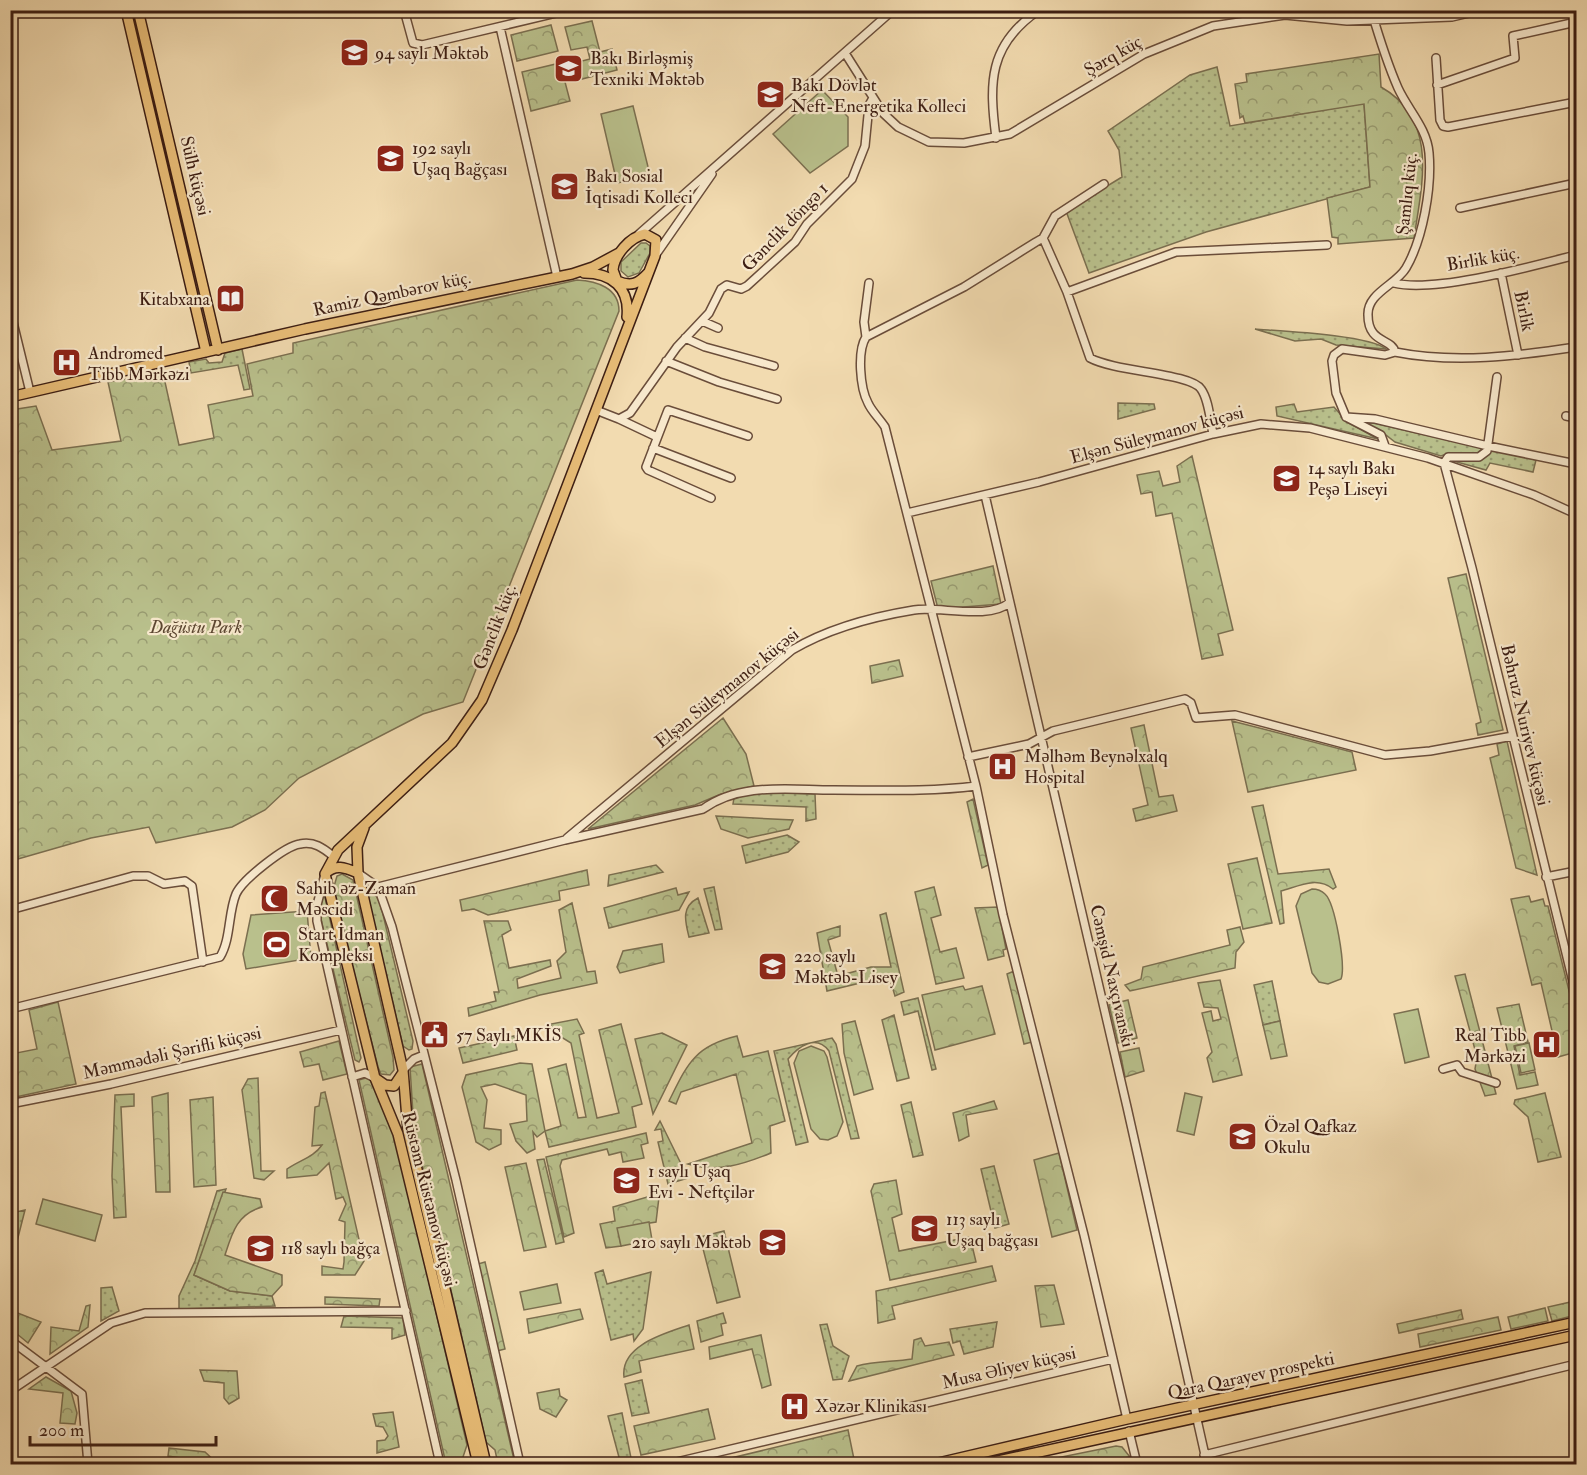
<svg xmlns="http://www.w3.org/2000/svg" width="1587" height="1475" font-family="'IM FELL Double Pica',serif">
	<style>
		.grass { fill: url(#grass-dots); stroke: #7b6f50; stroke-width: 1.5 }
		.forest { fill: url(#forest-crowns); stroke: #7b6f50; stroke-width: 1.5 }
		.garden { fill: #b9c08c; stroke: #7b6f50; stroke-width: 1.5 }
		.lines { fill: none; stroke-linecap: round; stroke-linejoin: round }
		.minor-casing { stroke: #6a4d3a; stroke-width: 10 }
		.major-casing { stroke: #3d1e13; stroke-width: 12 }
		.minor { stroke: #f7e8cc; stroke-width: 7 }
		.major { stroke: #e9be78; stroke-width: 9 }
		.labels { text-anchor: middle; dominant-baseline: central; stroke-width: 4.5; stroke-linejoin: round; paint-order: stroke }
		.poi-label { font-size: 18px; fill: #3d1e13; stroke: #f7e8cc; text-anchor: start }
		.street-label { font-size: 18px; fill: #3d1e13; stroke: #f7e8cc }
		.park-label { font-size: 18px; font-style: italic; fill: #5c4631; stroke: #f7e8cc }
	</style>
	<defs>
		<pattern id="grass-dots" width="8" height="8" patternUnits="userSpaceOnUse" patternTransform="scale(1.5)"><rect width="8" height="8" fill="#b9c08c"/><path d="M2 2h.1M6 6h.1" fill="none" stroke="#989b71" stroke-width="1.8" stroke-linecap="round"/></pattern>
		<pattern id="forest-crowns" width="20" height="18" patternUnits="userSpaceOnUse" patternTransform="scale(1.5)"><rect width="20" height="18" fill="#b9c08c"/><path d="M2 6a3 3 0 1 1 6 0M12 15a3 3 0 1 1 6 0" fill="none" stroke="#989b71"/></pattern>
	</defs>
	<rect width="100%" height="100%" fill="#f2dbb0"/>
	<filter id="stains"><feTurbulence type="fractalNoise" baseFrequency=".00333" numOctaves="4"/><feColorMatrix values="0 0 0 0 .2 0 0 0 0 .09 0 0 0 0 .02 0 0 0 .5 -.17"/></filter>
	<radialGradient id="worn" r=".72"><stop offset=".6" stop-color="#630" stop-opacity="0"/><stop offset="1" stop-color="#630" stop-opacity=".3"/></radialGradient>
	<path class="grass" d="M1217,67L1230,126L1364,103L1370,187L1206,232L1089,273L1066,211L1122,177L1119,150L1108,131L1190,75Z
		M641,243H646L650,246V253L639,273L628,277L621,271V262Z
		M1255,329C1280,331 1369,335 1386,349L1336,345L1321,339L1295,341Z
		M242,349L250,389L244,390L238,365L191,373L189,362L206,359L209,363L222,362L225,353Z
		M1118,403L1154,404L1155,409L1118,419Z
		M1294,404L1297,412L1334,407L1347,422L1378,439L1277,416L1276,407Z
		M1355,419L1483,448L1475,455L1449,453L1441,456L1395,442L1382,432Z
		M1492,450L1536,460L1533,472L1490,463L1486,470L1453,461L1456,459L1480,460Z
		M760,792L815,794L816,819L806,821V807L733,804L734,798Z
		M787,835L799,842L788,852L746,863L742,846Z
		M656,865L663,872L608,886L609,875Z
		M714,887L722,929L715,930L704,889Z
		M366,889L377,897L381,906L413,1041L412,1049L409,1050L403,1046Z
		M324,893L361,1058L359,1062L355,1060L319,911Z
		M698,898L709,933L689,937C685,921 681,907 698,898Z
		M1272,981L1280,1021L1263,1025L1254,985Z
		M918,998L936,1069L932,1070L918,1011L904,1015L901,1002Z
		M514,1036L517,1050L463,1063L459,1048Z
		M832,1038L836,1044L859,1138L851,1139L829,1051C816,1034 799,1046 788,1059L808,1142L796,1145L774,1051Z
		M660,1121L688,1178L668,1184L658,1142L663,1141L661,1129L655,1130Z
		M994,1166L1009,1224L995,1228L981,1169Z
		M226,1189L194,1275L230,1291L272,1296L275,1306L179,1309V1296L195,1261L217,1191Z
		M25,1210L11,1265V1213Z
		M603,1270L607,1284L651,1272L643,1329L634,1341L633,1334L611,1340L595,1273Z
		M112,1287L119,1311L101,1321V1288Z
		M344,1316L403,1318L405,1335L392,1339V1328L341,1327Z
		M997,1322L993,1347L964,1354L960,1341L953,1343L950,1329Z
		M827,1324L833,1346L849,1356L842,1379L833,1380L820,1325Z
		M642,1380L649,1413L632,1416L625,1384Z
		M622,1413L631,1458L620,1461L608,1416Z"/>
	<path class="forest" d="M592,21L600,52L612,49L617,70L582,79L578,62L590,59L587,47L571,50L565,27Z
		M551,25L558,51L517,61L511,35Z
		M1379,54L1381,87C1439,120 1422,184 1414,238L1338,244V238L1332,237L1327,198L1370,187L1364,104L1245,123L1243,116L1240,118L1235,84L1247,82L1246,74Z
		M560,63L570,101L531,111L522,72Z
		M577,280C597,281 619,288 619,311L463,702L423,714L299,778L265,810L232,827L156,843L149,827L91,838L11,861V410L36,406L52,450L121,441L108,382L163,373L179,445L214,438L208,405L253,396L247,364L293,353V343Z
		M1192,456L1233,630L1218,634L1223,655L1202,659L1172,513L1156,516L1152,492L1141,494L1137,475L1159,471L1163,486L1180,482L1177,466Z
		M993,566L1001,604L938,609L931,581Z
		M1466,574L1503,730L1478,735L1476,724L1481,722L1448,578Z
		M899,660L903,676L872,683L870,666Z
		M723,718L746,754L754,786L721,794L695,805L588,829Z
		M1232,721L1352,752L1356,770L1248,792Z
		M1144,725L1159,797L1173,795L1177,811L1136,821L1133,809L1148,805L1131,728Z
		M1507,741L1537,875L1516,868L1490,758L1499,755L1497,744Z
		M973,799L988,865L982,868L967,802Z
		M1263,805L1278,874L1329,869L1336,887L1333,889C1317,876 1299,886 1281,891L1284,923L1280,924L1252,807Z
		M716,816L793,820L789,829L748,838L721,829Z
		M1257,858L1272,923L1243,929L1228,864Z
		M587,870L589,885L559,891L560,900L488,915L474,909L462,911L460,900Z
		M342,874L353,880L393,1057L394,1070L390,1075L381,1074L378,1067L333,890L337,876Z
		M934,887L941,915L931,918L940,952L956,948L964,978L936,984L915,892Z
		M676,888L678,895L689,892L679,910L609,928L604,908Z
		M1529,896L1531,902L1543,899L1545,906H1548L1576,1019V1052L1558,1057L1541,983L1532,985L1511,899Z
		M572,903L587,972L595,971L597,983L540,995L469,1016L468,1008L496,1001L494,992H499L484,921H508L511,930L502,935L509,968L550,960L551,966L517,979L518,988L561,978L557,961L566,952L559,910Z
		M998,907L1006,949L1003,950L1004,956L988,960L975,908Z
		M886,913L904,992L895,996L889,976L827,991L817,933L840,926V936L828,940L838,976L871,967H891L880,915Z
		M1240,927L1244,942L1236,952L1235,968L1130,991L1125,985L1141,979L1143,967L1230,945L1227,930Z
		M662,944L664,962L620,973L617,967L623,951Z
		M1014,971L1032,1042L1024,1044L1007,974Z
		M1465,974L1496,1094L1485,1096L1475,1069L1477,1057L1455,976Z
		M1220,980L1242,1075L1213,1082L1207,1058L1212,1052L1202,1013L1211,1011L1213,1021L1221,1019L1218,1008L1204,1007L1198,983Z
		M963,986L965,990L982,986L995,1034L935,1050L922,995Z
		M1128,1000L1137,1038L1118,1043L1109,1005Z
		M58,1002L76,1084L11,1098V1054L37,1049L29,1010Z
		M1519,1004L1528,1042L1514,1046L1520,1075L1535,1072L1538,1085L1517,1089L1497,1008Z
		M894,1015L909,1078L897,1081L882,1020Z
		M577,1019L584,1033L579,1035L597,1118L619,1113L599,1030L621,1024L642,1104L632,1107L636,1127L549,1147L545,1131L537,1137L533,1132L535,1149L527,1153L516,1141L510,1124L527,1121L526,1095L495,1084L481,1087L487,1100L484,1128L501,1130V1144L489,1150L476,1142L462,1087L466,1075L520,1063L532,1064L545,1131L561,1126L548,1069L566,1064L578,1118L586,1117L571,1043L553,1032L551,1024Z
		M855,1021L873,1089L854,1095L844,1053L842,1024Z
		M1280,1021L1287,1056L1271,1059L1263,1025Z
		M662,1033L687,1045L653,1114L635,1039Z
		M737,1036L743,1057L768,1051L785,1121L770,1126L771,1153C744,1164 718,1173 688,1164L752,1143L736,1074L681,1092L676,1104L669,1101C687,1065 694,1046 737,1036Z
		M339,1041L347,1074L323,1080L319,1064L304,1067L300,1052Z
		M1139,1048L1144,1071L1125,1077L1120,1052Z
		M422,1064L515,1464H498L495,1450L486,1442L414,1130L410,1067Z
		M369,1077L394,1133L467,1445L463,1457L465,1464H446L359,1080Z
		M258,1078L261,1171H274L264,1180L254,1178L242,1090L248,1079Z
		M325,1092L364,1261L355,1275H322V1266L343,1269L344,1262L345,1222L339,1220L346,1204L343,1197L336,1199L329,1163L317,1175L287,1178V1169C300,1160 314,1157 322,1145L312,1146L315,1107L319,1106L321,1093Z
		M168,1093L170,1192H156L152,1097Z
		M1545,1093L1561,1157L1538,1162L1528,1117L1514,1104L1515,1100Z
		M134,1094V1106L121,1107L126,1217L114,1218L112,1176L115,1095Z
		M213,1097L216,1185L194,1187L190,1100Z
		M994,1101L997,1109L966,1115L969,1136L959,1141L953,1113Z
		M911,1102L923,1155L913,1157L901,1105Z
		M646,1133L648,1143L641,1145L644,1158L623,1162L621,1152L609,1155L607,1149L562,1160L560,1166L574,1233L564,1237L546,1157Z
		M1059,1153L1077,1230L1052,1237L1034,1160Z
		M544,1159L564,1242L556,1244L537,1160Z
		M526,1163L546,1247L524,1251L505,1167Z
		M896,1180L902,1214L892,1218L899,1251L970,1237L976,1262L890,1280L871,1191L874,1184Z
		M223,1192L260,1199L262,1207C237,1214 232,1233 225,1255L282,1275V1285L272,1296L230,1291L194,1275Z
		M654,1195L659,1197L656,1222L618,1228L621,1246L606,1248L600,1224L615,1221L613,1207Z
		M724,1231L740,1297L717,1303L700,1237Z
		M485,1262L505,1349L497,1351L478,1264Z
		M992,1266L996,1281L892,1306L895,1319L878,1323L876,1291Z
		M1054,1285L1064,1324L1041,1327L1035,1286Z
		M325,1297L380,1299L379,1306L325,1304Z
		M1575,1301L1576,1315L1552,1321L1548,1307Z
		M90,1305L88,1327L50,1354L51,1327L79,1331L86,1306Z
		M1545,1308L1548,1321L1511,1329L1508,1317Z
		M580,1309L583,1319L529,1333L527,1319Z
		M10,1310L41,1322L28,1343L11,1329Z
		M1461,1310L1463,1319L1399,1333L1397,1324Z
		M723,1313L726,1323L721,1324L723,1335L701,1342L697,1321Z
		M1498,1317L1501,1330L1420,1347L1418,1334Z
		M689,1325L694,1349L639,1361L641,1372L624,1377C620,1345 666,1333 689,1325Z
		M761,1335L771,1385L762,1388L752,1349L710,1359L709,1347Z
		M921,1338L925,1346L949,1342L954,1355L849,1381L857,1366C874,1361 893,1362 912,1359L914,1340Z
		M200,1370L237,1371L239,1398L229,1404L224,1398V1383L204,1381Z
		M46,1377L71,1391L77,1413L75,1424L60,1423L63,1393L29,1389Z
		M559,1389L560,1396L567,1400L556,1417L540,1409L537,1393Z
		M708,1409L715,1439L641,1455L634,1426Z
		M393,1412L399,1447L377,1453V1441L385,1440L388,1436L383,1427L376,1426L373,1414Z
		M848,1430L855,1464H706Z
		M1116,1446L1122,1447L1130,1457L1088,1464H1027Z
		M169,1448L205,1452L218,1464L168,1456Z"/>
	<path class="garden" d="M822,90L848,117V146L810,173L773,134Z
		M633,106L650,175L617,183L601,114Z
		M1312,889C1317,889 1321,890 1325,894C1335,903 1346,966 1341,979L1328,984L1319,982L1312,973L1296,906L1301,894Z
		M307,911L311,958L246,969L243,954L251,915Z
		M1418,1009L1429,1057L1405,1063L1394,1014Z
		M1529,1043L1535,1070L1521,1073L1515,1046Z
		M811,1046L824,1051L827,1057L843,1122L837,1136L828,1140L820,1139L811,1129L794,1063L799,1051Z
		M1185,1093L1202,1097L1194,1135L1177,1131Z
		M43,1199L102,1215L95,1241L36,1224Z
		M649,1222L652,1240L621,1246L617,1228Z
		M557,1284L561,1303L524,1310L520,1292Z"/>
	<g class="lines">
		<defs>
			<path id="minor" d="M404,10L413,43L422,45L569,10
				M1371,10C1379,37 1387,63 1398,88C1408,110 1427,128 1429,153C1432,187 1423,239 1406,268C1396,285 1367,293 1368,315C1368,344 1392,338 1395,352L1385,355L1342,349L1334,355L1332,361L1336,393L1346,417L1381,435L1385,446
				M500,27L557,277
				M845,53L883,113L898,127L929,142L964,143L1010,134L1144,54L1213,26L1285,15L1347,21L1452,17L1482,10
				M1436,58L1440,120L1443,126L1448,127L1576,102
				M1437,85L1515,58L1513,36L1576,22
				M996,138C989,83 988,45 1039,10
				M1104,184L1055,216L1043,238L1036,242L964,287L866,337C857,351 860,388 868,403C872,412 880,419 885,427L976,786L1003,915L1084,1235L1127,1419
				M1460,208L1576,183
				M639,234L893,10
				M1043,238L1067,292L1090,358C1116,372 1190,373 1201,389C1209,400 1210,420 1213,434
				M657,253L712,174
				M1501,273L1518,355
				M1394,283C1435,293 1533,266 1576,255
				M1067,292L1176,252L1327,245
				M10,310L30,392
				M702,321L718,328
				M866,337L864,322L869,283
				M685,338L705,347L774,366
				M1395,352C1456,364 1516,356 1576,347
				M666,361L719,382L777,399
				M596,410L619,419L630,413L677,347L709,313L721,289L727,285L741,289L747,286L795,242L807,224L852,179L865,146L869,105L873,98
				M1566,416L1576,418
				M1346,417L1375,419L1488,446L1576,464
				M619,419L657,437
				M653,448L731,478
				M1444,463L1472,568L1576,994
				M1444,463L1448,457H1479L1487,451L1497,377
				M985,495L1127,1107L1207,1464
				M711,498L648,470L646,467L668,410L748,436
				M907,513L1039,482L1213,434L1261,424L1310,428L1428,458L1534,495L1576,514
				M968,757L1029,744L1053,731L1185,699L1191,703L1196,718L1235,715L1385,755L1430,751L1513,736
				M567,838L792,650C829,628 871,617 914,610C938,606 989,620 1009,603
				M358,873L378,887L392,927L456,1180L520,1464
				M325,874L317,905V921L440,1464
				M1546,877L1576,871
				M378,887L565,840L703,809C740,782 790,790 833,790C881,790 929,792 976,786
				M10,910L133,876H148L164,884L185,881L192,886L203,962
				M10,1009L220,957C231,939 228,913 236,894C242,880 285,846 300,844C314,841 323,848 333,856
				M1443,1069L1457,1065L1462,1072L1496,1083
				M403,1070L414,1059L424,1055
				M352,1077L365,1073L375,1078
				M10,1104L111,1084L341,1030
				M10,1340L82,1394L88,1464
				M10,1391L111,1323L145,1313L406,1311
				M1129,1431L1137,1464
				M1204,1455L1576,1364
				M668,1464L1113,1359"/>
			<path id="major" d="M126,10L206,352
				M138,10L218,350
				M584,273C612,273 630,288 627,317
				M10,397L305,329L572,274L593,267L619,253
				M364,828L357,847L358,873L403,1070L408,1131L486,1464
				M325,874C335,863 346,868 358,873
				M375,1078L385,1085L394,1086L402,1074
				M478,1464L398,1134L375,1078L325,874L338,850L452,743L482,700L512,630L655,256L656,240L645,234C630,237 614,255 613,270L617,281C631,287 638,284 648,273
				M934,1464L1127,1419L1576,1322
				M984,1464L1576,1335"/>
		</defs>
		<use href="#minor" class="minor-casing"/>
		<use href="#major" class="major-casing"/>
		<use href="#minor" class="minor"/>
		<use href="#major" class="major"/>
	</g>
	<defs>
		<symbol id="school-square" viewBox="-11 -11 22 22"><rect x="-9" y="-9" width="18" height="18" rx="4" fill="#8f2418" stroke="#f7e8cc"/><path d="M0-5L7-2L0 1L-7-2ZM-4 1L0 2.5L4 1V4Q0 6-4 4Z" fill="#fff"/></symbol>
		<symbol id="university-square" viewBox="-11 -11 22 22"><rect x="-9" y="-9" width="18" height="18" rx="4" fill="#8f2418" stroke="#f7e8cc"/><path d="M0-5L7-2L0 1L-7-2ZM-4 1L0 2.5L4 1V4Q0 6-4 4Z" fill="#fff"/></symbol>
		<symbol id="library-square" viewBox="-11 -11 22 22"><rect x="-9" y="-9" width="18" height="18" rx="4" fill="#8f2418" stroke="#f7e8cc"/><path d="M-6-4Q-3-5.5-.7-3.5V5Q-3 3-6 4ZM6-4Q3-5.5 .7-3.5V5Q3 3 6 4Z" fill="#fff"/></symbol>
		<symbol id="hospital-square" viewBox="-11 -11 22 22"><rect x="-9" y="-9" width="18" height="18" rx="4" fill="#8f2418" stroke="#f7e8cc"/><path d="M-5-5h3v3.5h4V-5h3V5h-3V1.5h-4V5h-3Z" fill="#fff"/></symbol>
		<symbol id="mosque-square" viewBox="-11 -11 22 22"><rect x="-9" y="-9" width="18" height="18" rx="4" fill="#8f2418" stroke="#f7e8cc"/><path d="M3.5-4.9A6 6 0 1 0 3.5 4.9A5 5 0 1 1 3.5-4.9Z" fill="#fff"/></symbol>
		<symbol id="stadium-square" viewBox="-11 -11 22 22"><rect x="-9" y="-9" width="18" height="18" rx="4" fill="#8f2418" stroke="#f7e8cc"/><path d="M0-5a6.5 5 0 1 0 0 10a6.5 5 0 1 0 0-10ZM-3.5-1.8h7v3.6h-7Z" fill="#fff"/></symbol>
		<symbol id="civic-square" viewBox="-11 -11 22 22"><rect x="-9" y="-9" width="18" height="18" rx="4" fill="#8f2418" stroke="#f7e8cc"/><path d="M-.6-6.5H3V-4.5H.6V-3L4-1V1h2V6H-6V1h2V-1L-.6-3ZM-1.2 2.5V6h2.4V2.5Z" fill="#fff"/></symbol>
	</defs>
	<g fill-rule="evenodd">
		<use href="#school-square" x="338" y="36" width="33" height="33"/>
		<use href="#university-square" x="552" y="52" width="33" height="33"/>
		<use href="#university-square" x="754" y="78" width="33" height="33"/>
		<use href="#school-square" x="374" y="142" width="33" height="33"/>
		<use href="#university-square" x="548" y="170" width="33" height="33"/>
		<use href="#library-square" x="214" y="282" width="33" height="33"/>
		<use href="#hospital-square" x="50" y="346" width="33" height="33"/>
		<use href="#school-square" x="1270" y="462" width="33" height="33"/>
		<use href="#hospital-square" x="986" y="750" width="33" height="33"/>
		<use href="#mosque-square" x="258" y="882" width="33" height="33"/>
		<use href="#stadium-square" x="260" y="928" width="33" height="33"/>
		<use href="#school-square" x="756" y="950" width="33" height="33"/>
		<use href="#civic-square" x="418" y="1018" width="33" height="33"/>
		<use href="#hospital-square" x="1530" y="1028" width="33" height="33"/>
		<use href="#school-square" x="1226" y="1120" width="33" height="33"/>
		<use href="#school-square" x="610" y="1164" width="33" height="33"/>
		<use href="#school-square" x="908" y="1212" width="33" height="33"/>
		<use href="#school-square" x="756" y="1226" width="33" height="33"/>
		<use href="#school-square" x="244" y="1232" width="33" height="33"/>
		<use href="#hospital-square" x="778" y="1390" width="33" height="33"/>
	</g>
	<g class="labels">
		<g class="poi-label">
			<text x="375" y="53">94 saylı Məktəb</text>
			<text x="590" y="58">Bakı Birləşmiş<tspan x="590" dy="21">Texniki Məktəb</tspan></text>
			<text x="791" y="85">Bakı Dövlət<tspan x="791" dy="21">Neft-Energetika Kolleci</tspan></text>
			<text x="412" y="148">192 saylı<tspan x="412" dy="21">Uşaq Bağçası</tspan></text>
			<text x="585" y="176">Bakı Sosial<tspan x="585" dy="21">İqtisadi Kolleci</tspan></text>
			<text x="210" y="299" text-anchor="end">Kitabxana</text>
			<text x="88" y="353">Andromed<tspan x="88" dy="21">Tibb Mərkəzi</tspan></text>
			<text x="1308" y="468">14 saylı Bakı<tspan x="1308" dy="21">Peşə Liseyi</tspan></text>
			<text x="1024" y="756">Məlhəm Beynəlxalq<tspan x="1024" dy="21">Hospital</tspan></text>
			<text x="296" y="888">Sahib əz-Zaman<tspan x="296" dy="21">Məscidi</tspan></text>
			<text x="298" y="934">Start İdman<tspan x="298" dy="21">Kompleksi</tspan></text>
			<text x="794" y="956">220 saylı<tspan x="794" dy="21">Məktəb-Lisey</tspan></text>
			<text x="456" y="1035">57 Saylı MKİS</text>
			<text x="1526" y="1035" text-anchor="end">Real Tibb<tspan x="1526" dy="21">Mərkəzi</tspan></text>
			<text x="1264" y="1126">Özəl Qafkaz<tspan x="1264" dy="21">Okulu</tspan></text>
			<text x="648" y="1171">1 saylı Uşaq<tspan x="648" dy="21">Evi - Neftçilər</tspan></text>
			<text x="946" y="1219">113 saylı<tspan x="946" dy="21">Uşaq bağçası</tspan></text>
			<text x="751" y="1242" text-anchor="end">210 saylı Məktəb</text>
			<text x="281" y="1248">118 saylı bağça</text>
			<text x="815" y="1406">Xəzər Klinikası</text>
		</g>
		<g class="street-label">
			<text transform="translate(1113 56) rotate(-30)">Şərq küç</text>
			<text transform="translate(195 176) rotate(77)">Sülh küçəsi</text>
			<text transform="translate(1407 194) rotate(-84)">Şamlıq küç.</text>
			<text transform="translate(785 227) rotate(-46)">Gənclik döngə 1</text>
			<text transform="translate(1483 259) rotate(-10)">Birlik küç.</text>
			<text transform="translate(392 294) rotate(-12)">Ramiz Qəmbərov küç.</text>
			<text transform="translate(1524 311) rotate(78)">Birlik</text>
			<text transform="translate(1157 435) rotate(-15)">Elşən Süleymanov küçəsi</text>
			<text transform="translate(495 627) rotate(-69)">Gənclik küç.</text>
			<text transform="translate(727 688) rotate(-39)">Elşən Süleymanov küçəsi</text>
			<text transform="translate(1525 725) rotate(77)">Bəhruz Nuriyev küçəsi</text>
			<text transform="translate(1112 976) rotate(77)">Cəmşid Naxçıvanski</text>
			<text transform="translate(172 1053) rotate(-13)">Məmmədəli Şərifli küçəsi</text>
			<text transform="translate(429 1199) rotate(76)">Rüstəm Rüstəmov küçəsi</text>
			<text transform="translate(1009 1368) rotate(-13)">Musa Əliyev küçəsi</text>
			<text transform="translate(1251 1376) rotate(-12)">Qara Qarayev prospekti</text>
		</g>
		<g class="park-label">
			<text x="196" y="627">Dağüstu Park</text>
		</g>
	</g>
	<rect width="1587" height="1475" fill="none" stroke="#f2dbb0" stroke-width="36"/>
	<rect x="12" y="12" width="1563" height="1451" fill="none" stroke="#3d1e13" stroke-width="3"/>
	<rect x="18" y="18" width="1551" height="1439" fill="none" stroke="#3d1e13" stroke-width="1.5"/>
	<path d="M30 1436v9h186v-9" fill="none" stroke="#3d1e13" stroke-width="3"/>
	<text x="39" y="1436" font-size="18" fill="#3d1e13" stroke="#f7e8cc" stroke-width="4.5" paint-order="stroke">200 m</text>
	<rect width="100%" height="100%" filter="url(#stains)"/>
	<rect width="100%" height="100%" fill="url(#worn)"/>
</svg>
